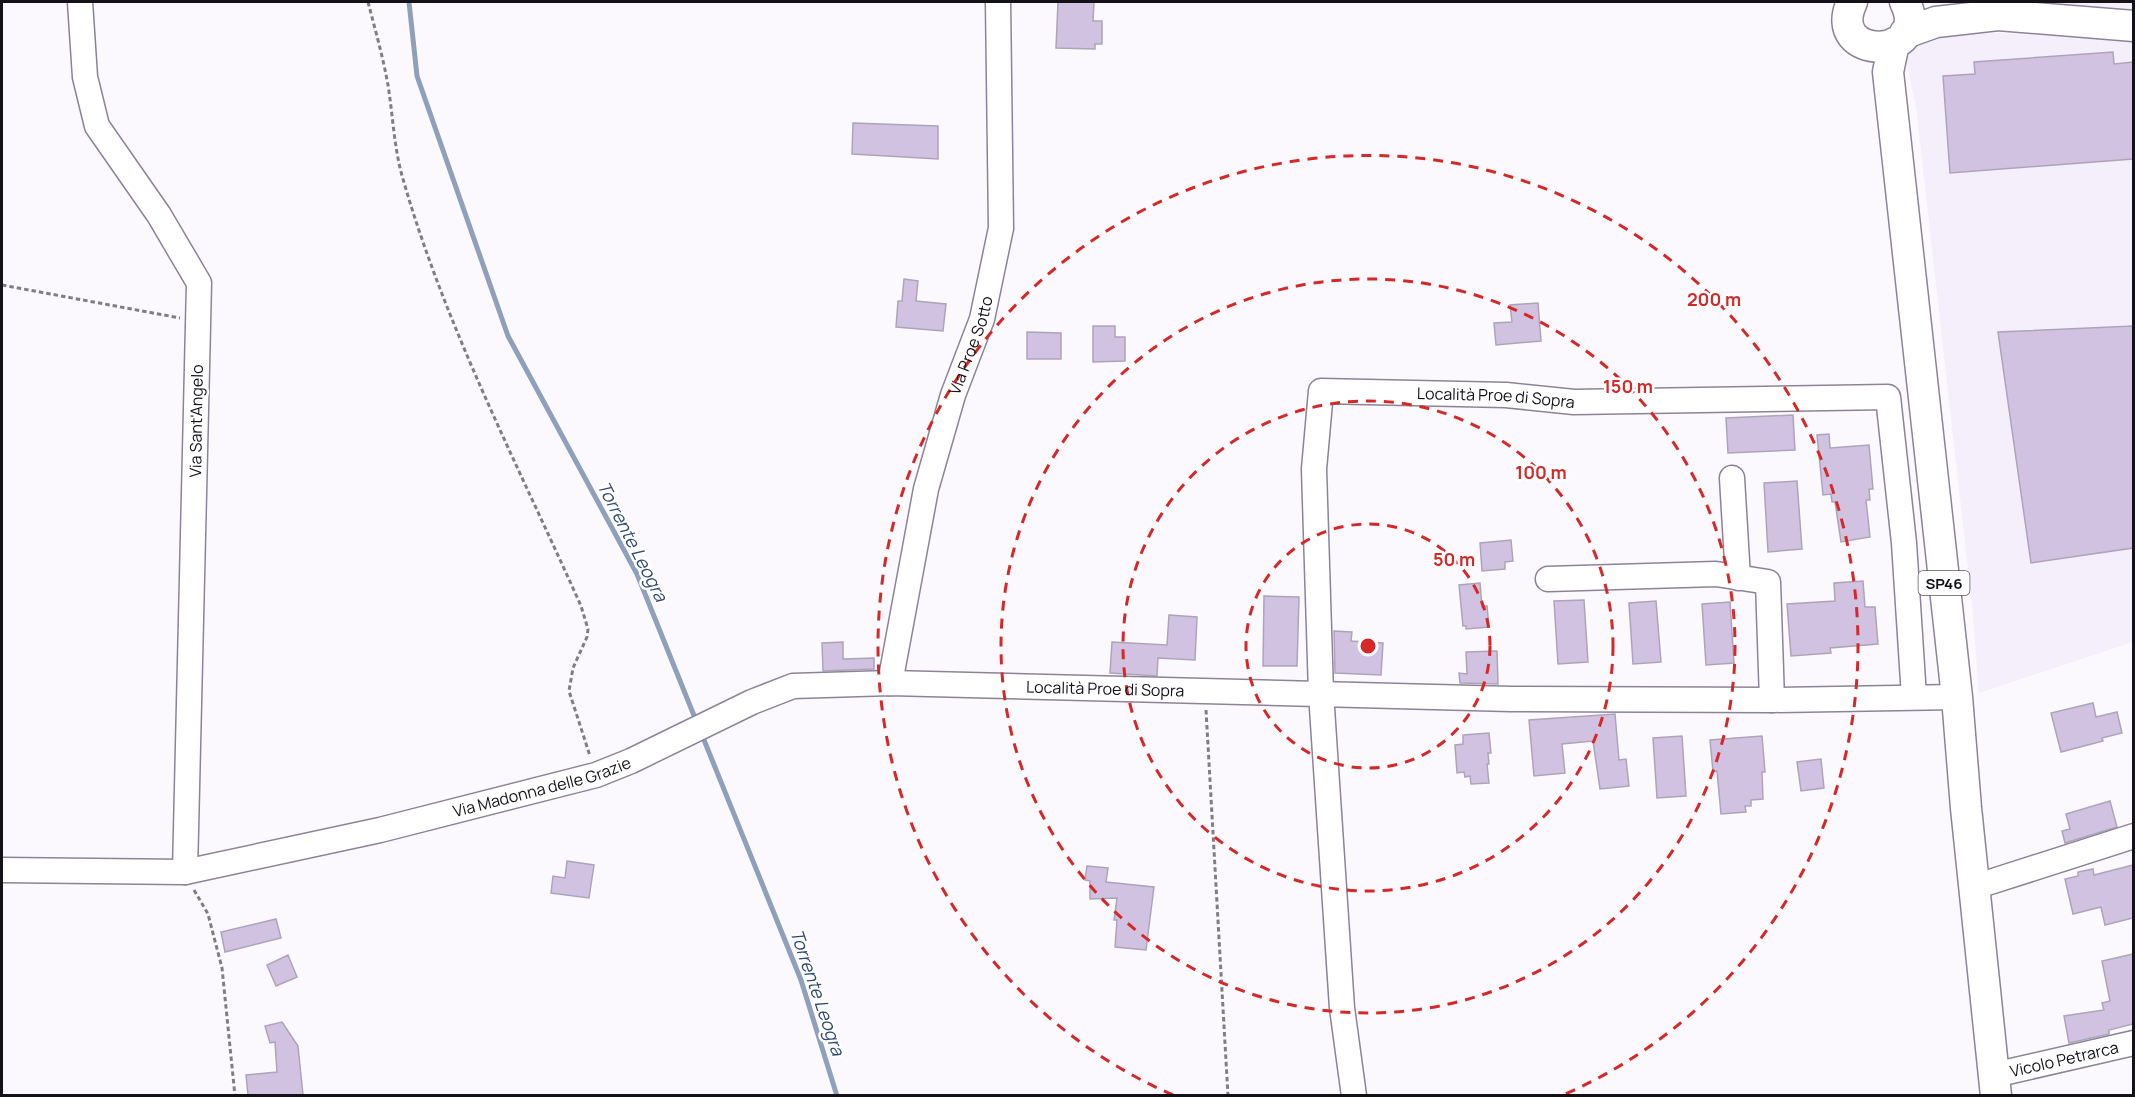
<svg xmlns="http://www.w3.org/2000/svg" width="2135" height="1097" font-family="Manrope,sans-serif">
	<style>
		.built { fill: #f5effc }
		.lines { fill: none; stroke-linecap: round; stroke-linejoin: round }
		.stream { stroke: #8fa0bb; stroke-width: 5 }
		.building { fill: #d0c2e0; stroke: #aea4ba; stroke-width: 1.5 }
		.minor-casing { stroke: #8d8398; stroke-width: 27 }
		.major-casing { stroke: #8d8398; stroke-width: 33 }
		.path { stroke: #807e83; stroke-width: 3; stroke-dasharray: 4.5 3; stroke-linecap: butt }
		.minor { stroke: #fff; stroke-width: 24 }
		.major { stroke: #fff; stroke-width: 30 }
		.ring { fill: none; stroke: #d62828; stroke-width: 3; stroke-dasharray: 10 8 }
		.labels { text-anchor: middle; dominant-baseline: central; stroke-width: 5; stroke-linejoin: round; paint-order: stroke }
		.shield { fill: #fff; stroke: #5a585d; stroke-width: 1.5 }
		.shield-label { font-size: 15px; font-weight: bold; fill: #141118 }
		.street-label { font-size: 16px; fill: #141118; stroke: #fff }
		.water-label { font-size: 18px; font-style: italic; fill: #304971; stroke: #fff }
		.centre { fill: #d62828; stroke: #fff; stroke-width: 3 }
		.ring-label { font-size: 18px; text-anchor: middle; font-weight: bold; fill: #d62828; stroke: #fff; stroke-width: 5; stroke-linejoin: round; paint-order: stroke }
	</style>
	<rect width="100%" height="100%" fill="#fbf9fd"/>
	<path class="built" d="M2027,2H2133V14Z
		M1900,31H1949L2133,39V642L1979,693L1972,605L1916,107Z"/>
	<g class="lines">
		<path class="stream" d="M409,2L417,76L508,336L637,574L697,723
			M702,735L801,980L837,1096"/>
	</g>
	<path class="building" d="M1058,2H1094L1093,21H1102V44H1095V49L1056,48Z
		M2113,52L2114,64L2133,62V159L1950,173L1943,76L1975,74L1974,62Z
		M853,123L938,126V159L852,154Z
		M904,279L918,281L916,301L946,304L943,331L896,327L898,301H902Z
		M1538,303L1541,341L1496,345L1494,323L1512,322L1510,305Z
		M1093,326H1115V337H1125V361L1093,362Z
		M2133,326V548L2031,563L1998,332Z
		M1027,332L1061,333V359H1027Z
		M1793,415L1795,450L1728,453L1726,418Z
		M1829,434L1830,448L1869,445L1873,489H1869L1870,500H1866L1870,537L1841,542L1835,502H1832L1831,494L1823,495L1817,435Z
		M1797,481L1802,549L1768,552L1764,483Z
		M1511,540L1513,561L1505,562V569L1482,571L1480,543Z
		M1863,581L1865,607H1875L1878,644L1830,648L1831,653L1791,656L1787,604L1835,601L1834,583Z
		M1480,583L1482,607L1487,606L1489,627L1466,629V626H1463L1459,585Z
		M1264,596L1299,597L1297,666H1263Z
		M1584,600L1588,662L1558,664L1554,601Z
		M1656,601L1661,662L1633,664L1629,603Z
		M1730,602L1734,663L1706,665L1702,604Z
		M1169,615L1197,617L1195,660L1158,658L1157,676L1110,673L1112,642L1167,645Z
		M1334,631L1352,632L1351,641L1383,643L1381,675L1335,673Z
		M843,642V659L874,658V669L823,671L822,643Z
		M1497,651L1498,684L1460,683L1459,673L1467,674L1466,652Z
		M2093,703L2096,717L2117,712L2122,733L2102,738L2103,741L2061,752L2051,713Z
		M1615,714L1619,760L1626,759L1629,786L1600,789L1593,741L1562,744L1565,773L1534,776L1529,720Z
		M1489,733L1491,753H1488L1489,764H1487L1489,783L1471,784L1470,776L1465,777L1464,772L1457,773L1455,745L1463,744V735Z
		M1682,736L1686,796L1657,798L1653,738Z
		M1762,736L1765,772H1762L1763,799L1751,800V806H1745L1746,812L1721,814L1717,771L1713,772L1710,740Z
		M1821,759L1824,788L1801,791L1797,762Z
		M2110,801L2117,827L2065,843L2062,831L2070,829L2066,814Z
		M567,861L594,865L589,898L551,893L553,876L565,878Z
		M2133,865V918L2105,925L2101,907L2073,914L2065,879L2078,876V872L2093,869L2094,875Z
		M1087,866L1108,868L1106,882L1154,887L1146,950L1115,947L1117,920H1114L1117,898L1090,899V881L1085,880Z
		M276,919L281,938L225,952L221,932Z
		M2133,954V1024L2109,1030V1034L2069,1043L2064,1016L2104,1010L2102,1003L2110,1001L2102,961Z
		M288,955L297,977L276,986L267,965Z
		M282,1022L298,1046L303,1095H248L246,1075L277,1072L275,1042L270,1043L265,1026Z"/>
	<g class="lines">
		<defs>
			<g id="minor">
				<path d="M80,2L85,77L97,126L159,215L199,283L185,872"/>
				<path d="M1732,478L1738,578"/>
				<path d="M1548,579L1716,574L1768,582L1772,700"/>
				<path id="s1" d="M890,683L926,489L953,395L982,319L1001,228L998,2"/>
				<path id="s2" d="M2,870L185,872L380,830L596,775L631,761L752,702L793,686L890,683L1511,699L1772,700L1957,697"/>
				<path d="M1974,884L1987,883L2134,836"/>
				<path id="s3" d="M1994,1075L2134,1043"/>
				<path id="s4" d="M1354,1096L1342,1008L1321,693L1314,469L1321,391L1506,395L1574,402L1888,397L1904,543L1914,697"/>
			</g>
			<path id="major" d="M1852,2C1824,62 1934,61 1905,2
				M1905,33L1936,22L1998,15L2134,26
				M1894,43L1888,72L1957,697L1966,808L1996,1096"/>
		</defs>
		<use href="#minor" class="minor-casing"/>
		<use href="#major" class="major-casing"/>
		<path class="path" d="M368,2C375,29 383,57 388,85C393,116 394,149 403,179C445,326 519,467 581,606L588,629L587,637L573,668L569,691L590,756
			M2,285L180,318
			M1206,710L1228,1096
			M194,890L208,914L222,968L235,1096"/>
		<use href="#minor" class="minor"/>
		<use href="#major" class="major"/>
	</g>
	<g class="ring">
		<circle cx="1368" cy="646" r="122"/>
		<circle cx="1368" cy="646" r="245"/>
		<circle cx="1368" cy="646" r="367"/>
		<path d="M1173 1095A490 490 0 1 1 1563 1095"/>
	</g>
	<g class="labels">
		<rect class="shield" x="1918.5" y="571" width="51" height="24" rx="4.5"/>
		<g class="shield-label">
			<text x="1944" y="583">SP46</text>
		</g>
		<g class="street-label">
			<text stroke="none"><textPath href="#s1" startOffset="348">Via Proe Sotto</textPath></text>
			<text stroke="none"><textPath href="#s4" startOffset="882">Località Proe di Sopra</textPath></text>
			<text transform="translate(196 421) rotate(-89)">Via Sant'Angelo</text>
			<text stroke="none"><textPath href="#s2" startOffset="1134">Località Proe di Sopra</textPath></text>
			<text stroke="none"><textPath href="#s2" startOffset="550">Via Madonna delle Grazie</textPath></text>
			<text stroke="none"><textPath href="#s3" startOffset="72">Vicolo Petrarca</textPath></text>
		</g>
		<g class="water-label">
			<text transform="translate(633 541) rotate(63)">Torrente Leogra</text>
			<text transform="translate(818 992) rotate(71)">Torrente Leogra</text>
		</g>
	</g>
	<circle cx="1368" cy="646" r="9" class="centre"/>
	<g class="ring-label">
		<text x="1714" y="306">200 m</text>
		<text x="1628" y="393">150 m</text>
		<text x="1541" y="479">100 m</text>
		<text x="1454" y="566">50 m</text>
	</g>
	<rect width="2135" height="1097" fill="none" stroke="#141118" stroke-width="6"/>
</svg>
